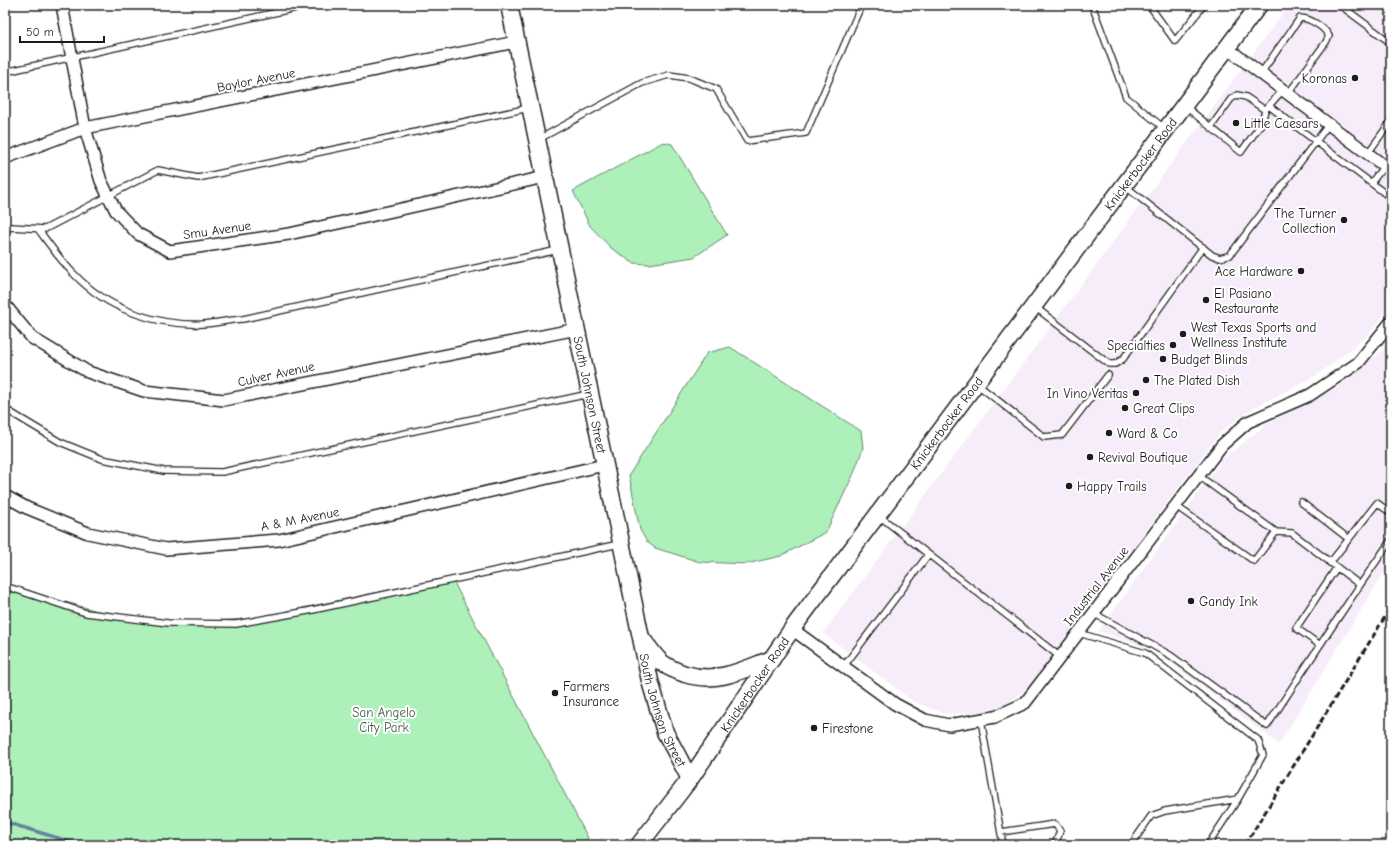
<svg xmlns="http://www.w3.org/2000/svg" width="1396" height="850" font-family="'Comic Neue',sans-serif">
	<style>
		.built { fill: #f7ecf9 }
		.green { fill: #adf0ba; stroke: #64866b }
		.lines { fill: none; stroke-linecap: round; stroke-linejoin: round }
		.stream { stroke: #66829d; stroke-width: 3.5 }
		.lane-casing { stroke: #1c1c1c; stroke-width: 8 }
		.street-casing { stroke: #1c1c1c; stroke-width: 14 }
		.secondary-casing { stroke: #1c1c1c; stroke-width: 19 }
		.lane { stroke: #fff; stroke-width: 5.5 }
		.street { stroke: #fff; stroke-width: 11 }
		.secondary { stroke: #fff; stroke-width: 16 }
		.rail { stroke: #1c1c1c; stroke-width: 3; stroke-dasharray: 6 3; stroke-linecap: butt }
		.poi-dot { fill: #1c1c1c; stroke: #fff; stroke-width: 1.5 }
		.labels { text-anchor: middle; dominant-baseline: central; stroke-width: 4; stroke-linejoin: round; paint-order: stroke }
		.poi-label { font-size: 13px; fill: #1c1c1c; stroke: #fff; text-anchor: start }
		.street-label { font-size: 13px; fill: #1c1c1c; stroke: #fff }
		.park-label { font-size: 13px; fill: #485c4b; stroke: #fff }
	</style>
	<rect width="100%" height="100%" fill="#fff"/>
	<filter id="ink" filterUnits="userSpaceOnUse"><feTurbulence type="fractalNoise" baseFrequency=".025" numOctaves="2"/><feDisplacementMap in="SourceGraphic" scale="8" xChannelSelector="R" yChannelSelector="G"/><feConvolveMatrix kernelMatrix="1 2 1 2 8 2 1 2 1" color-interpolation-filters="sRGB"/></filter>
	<g filter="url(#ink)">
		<path class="built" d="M1289,5H1391V306L1366,337L1317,375L1253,408L1221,431L1027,689L1003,706L979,712L946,714L914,702L823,633Z
			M1391,340V561L1279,744L1152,649L1099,631L1222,460L1268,423L1338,387L1382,351Z"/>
		<path class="green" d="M663,142L672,144L727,235L694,257L649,264L633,263L611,248L590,226L573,191Z
			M730,347L861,431L863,448L854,473L826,532L781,556L746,564L700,562L655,548L647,542L640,530L629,475L707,353Z
			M451,577L588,838L583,845H5V583L30,592L112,615L190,622L249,619Z"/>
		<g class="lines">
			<path class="stream" d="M5,822L81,845"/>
			<defs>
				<path id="lane" d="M1092,5L1126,97L1165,129
					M1149,5L1175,41L1204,5
					M1340,5L1391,43
					M5,72L310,5
					M1261,73L1300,18C1310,18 1324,27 1329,36L1326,42L1288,94
					M1185,106L1241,152L1262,123L1265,110L1283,90
					M1269,106L1391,198
					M1211,127L1231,99L1237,95L1246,97L1265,110
					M539,139L642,83L669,75L689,78L716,89L747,141L806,133L861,6L859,5
					M1368,153L1391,121
					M1371,183L1384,166
					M1125,186L1212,255L1220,258L1230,255L1329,124
					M38,229C49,244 60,260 74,274C107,309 156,326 203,324C216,323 230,320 243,319L558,250
					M5,230L11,227L45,229L158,170L198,178L529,108
					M1035,307L1109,364H1115L1123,359L1203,247
					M978,385L1044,437L1062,435L1108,375
					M5,409L60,442L102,459L164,471L222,472L589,394
					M1301,502L1349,539
					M1176,506L1254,561L1276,532L1199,476
					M878,515L1059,656
					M1276,532L1292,533L1360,585L1391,540
					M1330,563L1377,503L1391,513
					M1337,567L1296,628L1320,645L1360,585
					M5,586L86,613L168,623L236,624L308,611L619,544
					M1093,613L1170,655L1267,726L1320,645
					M1079,633L1145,653L1258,740L1263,755L1238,799L1208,845
					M844,666L928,555
					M981,720L1003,845
					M1001,832L1055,824L1060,831L1055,845
					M1131,845L1151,816L1165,811L1238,799"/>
				<path id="street" d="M62,5L85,128L101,181L116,211L138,234L170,251L289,234L545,177
					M1227,48L1391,171
					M5,158L85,128L516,42
					M5,305L32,338L88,372L144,391L224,400L577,329
					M5,496L27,508L88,533L166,549L279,540L604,465
					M792,629L895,704L925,720L949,725L995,717L1025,703L1222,445L1248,422L1310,395L1358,363L1391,322"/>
				<g id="secondary">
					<path id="s1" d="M509,5L650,681L665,732L690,779"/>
					<path d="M643,640C648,646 653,654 658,659C665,667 676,671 685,674C718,684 742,670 772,659"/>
					<path id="s2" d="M639,845L690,779L792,629L1259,5"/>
				</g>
			</defs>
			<use href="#lane" class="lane-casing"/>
			<use href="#street" class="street-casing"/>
			<use href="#secondary" class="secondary-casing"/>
			<use href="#lane" class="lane"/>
			<use href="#street" class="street"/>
			<use href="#secondary" class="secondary"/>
			<path class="rail" d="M1245,845L1391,607"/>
		</g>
	</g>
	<g class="poi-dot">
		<circle cx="1355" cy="78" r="4"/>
		<circle cx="1236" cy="123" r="4"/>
		<circle cx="1344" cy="220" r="4"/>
		<circle cx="1301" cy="271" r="4"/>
		<circle cx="1206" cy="300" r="4"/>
		<circle cx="1183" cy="334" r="4"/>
		<circle cx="1173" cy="345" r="4"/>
		<circle cx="1163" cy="359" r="4"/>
		<circle cx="1146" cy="380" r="4"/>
		<circle cx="1136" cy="393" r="4"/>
		<circle cx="1125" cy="408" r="4"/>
		<circle cx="1109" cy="433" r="4"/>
		<circle cx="1090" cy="457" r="4"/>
		<circle cx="1069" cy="486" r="4"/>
		<circle cx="1191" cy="601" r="4"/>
		<circle cx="555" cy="693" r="4"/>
		<circle cx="814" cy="728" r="4"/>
	</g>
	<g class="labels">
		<g class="poi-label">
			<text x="1347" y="78" text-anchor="end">Koronas</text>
			<text x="1244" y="123">Little Caesars</text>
			<text x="1336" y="213" text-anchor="end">The Turner<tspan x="1336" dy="15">Collection</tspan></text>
			<text x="1293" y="271" text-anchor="end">Ace Hardware</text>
			<text x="1214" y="293">El Pasiano<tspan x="1214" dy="15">Restaurante</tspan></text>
			<text x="1191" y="327">West Texas Sports and<tspan x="1191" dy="15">Wellness Institute</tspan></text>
			<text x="1165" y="345" text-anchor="end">Specialties</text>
			<text x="1171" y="359">Budget Blinds</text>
			<text x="1154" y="380">The Plated Dish</text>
			<text x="1128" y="393" text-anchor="end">In Vino Veritas</text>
			<text x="1133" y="408">Great Clips</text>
			<text x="1117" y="433">Ward &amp; Co</text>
			<text x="1098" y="457">Revival Boutique</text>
			<text x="1077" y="486">Happy Trails</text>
			<text x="1199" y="601">Gandy Ink</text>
			<text x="563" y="686">Farmers<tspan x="563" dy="15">Insurance</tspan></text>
			<text x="822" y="728">Firestone</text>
		</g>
		<g class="street-label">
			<text transform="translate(256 80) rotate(-11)">Baylor Avenue</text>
			<text stroke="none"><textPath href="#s2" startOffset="846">Knickerbocker Road</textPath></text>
			<text transform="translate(217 230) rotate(-8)">Smu Avenue</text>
			<text transform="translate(276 374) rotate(-12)">Culver Avenue</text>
			<text stroke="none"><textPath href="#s1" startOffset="398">South Johnson Street</textPath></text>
			<text stroke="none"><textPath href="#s2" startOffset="522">Knickerbocker Road</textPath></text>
			<text transform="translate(300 519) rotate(-11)">A &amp; M Avenue</text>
			<text transform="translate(1096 586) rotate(-52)">Industrial Avenue</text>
			<text stroke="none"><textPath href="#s2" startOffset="198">Knickerbocker Road</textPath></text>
			<text stroke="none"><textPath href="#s1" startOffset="722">South Johnson Street</textPath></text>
		</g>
		<g class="park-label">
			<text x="384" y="712">San Angelo<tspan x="384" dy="15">City Park</tspan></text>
		</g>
	</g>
	<rect width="1396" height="850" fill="none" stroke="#fff" stroke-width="20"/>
	<rect x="10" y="10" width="1376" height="830" fill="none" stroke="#1c1c1c" stroke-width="1.5" filter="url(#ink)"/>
	<path d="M20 36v6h84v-6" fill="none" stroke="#1c1c1c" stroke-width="2"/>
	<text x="26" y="36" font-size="12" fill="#1c1c1c" stroke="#ffffff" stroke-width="3" paint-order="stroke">50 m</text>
</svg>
